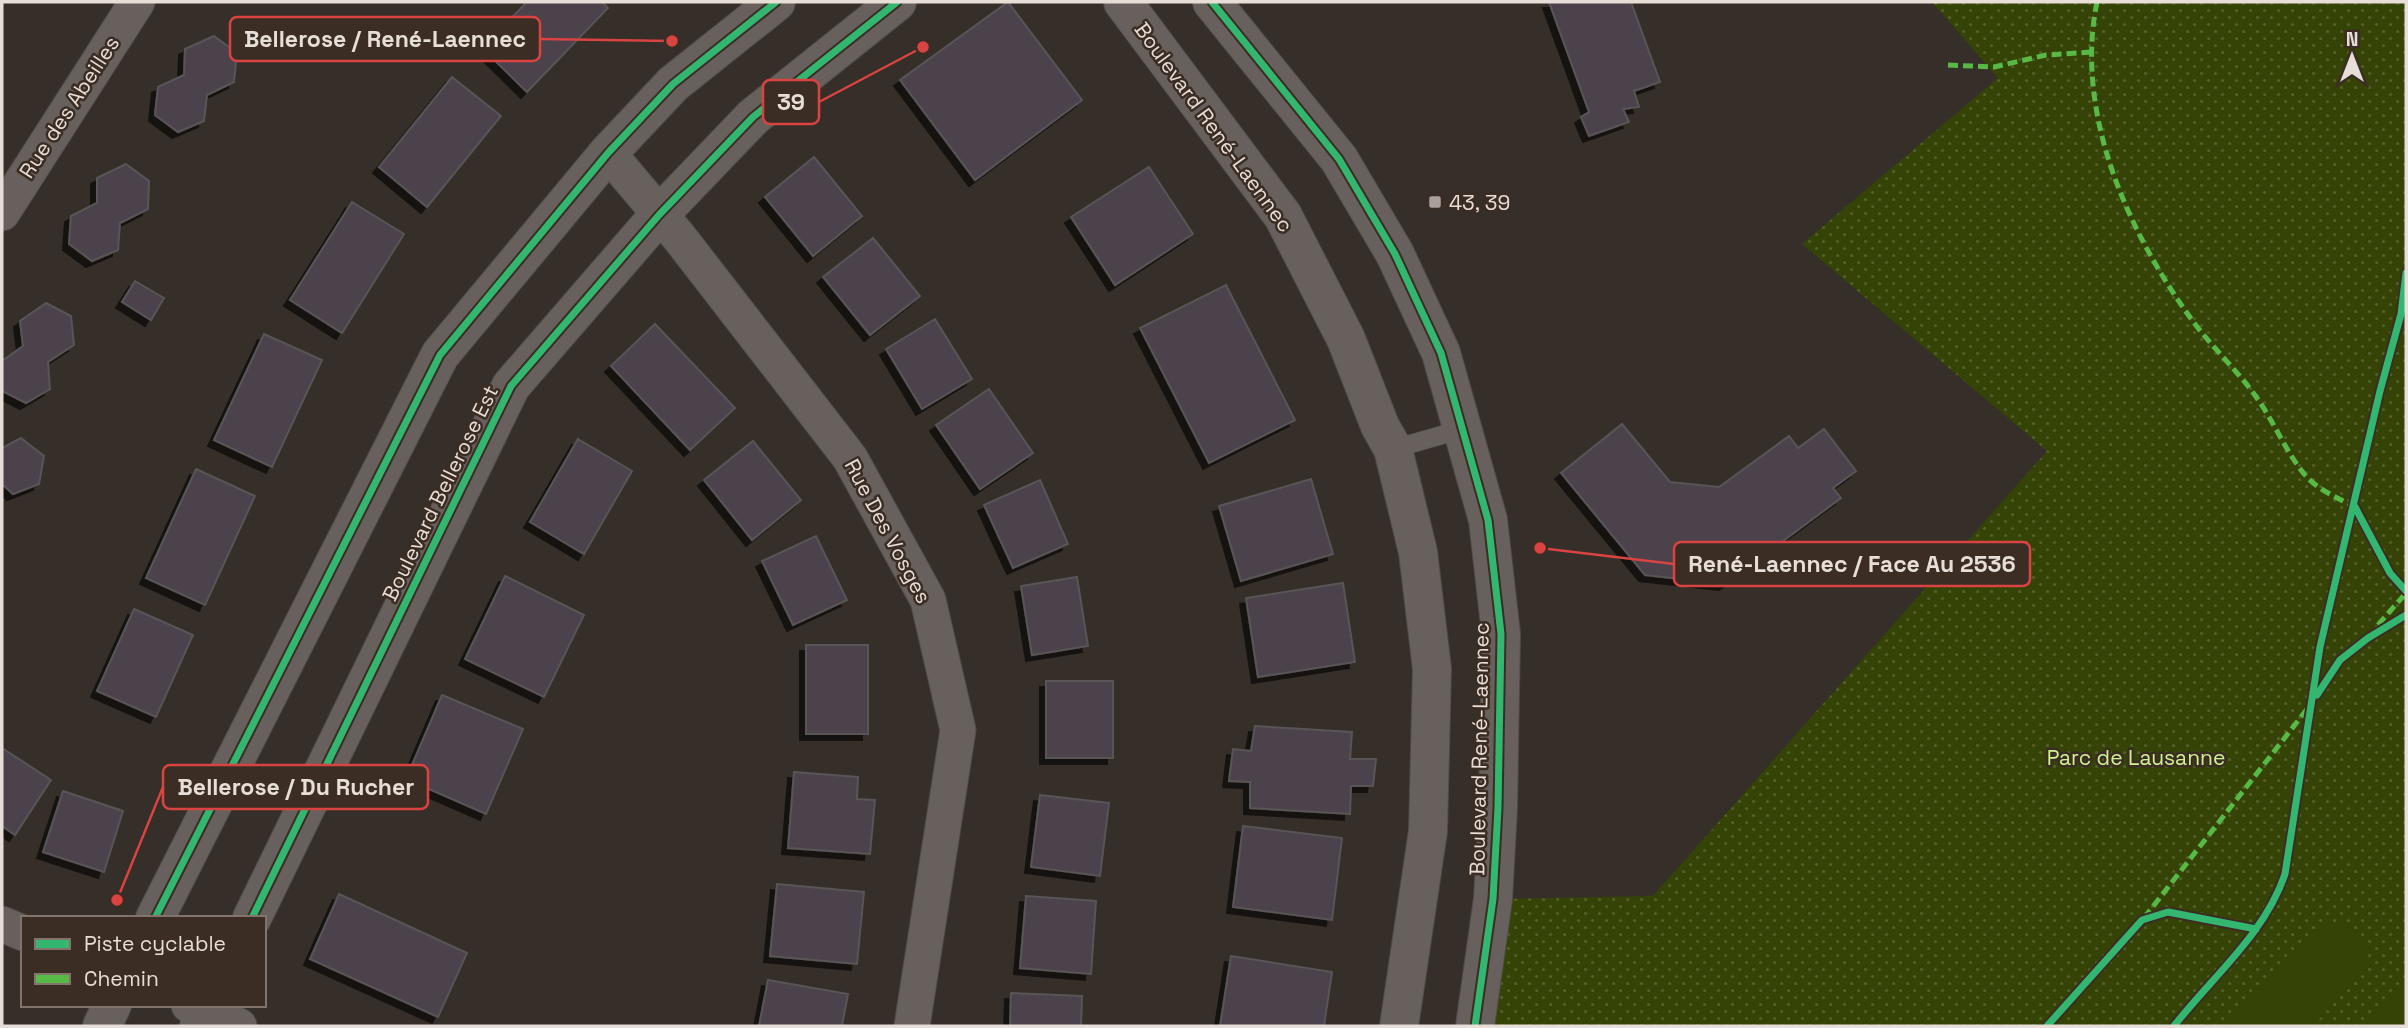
<svg xmlns="http://www.w3.org/2000/svg" width="2408" height="1028" font-family="'Space Grotesk',sans-serif">
	<style>
		.park { fill: url(#park-dots) }
		.garden { fill: #354406 }
		.building { fill: #4c434c; stroke: #595456; stroke-width: 2; filter: url(#shadow) }
		.lines { fill: none; stroke-linecap: round; stroke-linejoin: round }
		.lane-casing { stroke: #504b46; stroke-width: 19 }
		.street-casing { stroke: #504b46; stroke-width: 37 }
		.secondary-casing { stroke: #504b46; stroke-width: 40 }
		.lane { stroke: #67605c; stroke-width: 18 }
		.street { stroke: #67605c; stroke-width: 35 }
		.secondary { stroke: #67605c; stroke-width: 38 }
		.quiet { stroke: #58b947; stroke-width: 5; stroke-dasharray: 10 5; stroke-linecap: butt }
		.cycleway-casing { stroke: #3b2d23; stroke-width: 11 }
		.cycleway { stroke: #33b770; stroke-width: 7 }
		.poi-dot { fill: #a9a09b; stroke: #3b2d23; stroke-width: 2.5 }
		.labels { text-anchor: middle; dominant-baseline: central; stroke-width: 5; stroke-linejoin: round; paint-order: stroke }
		.street-label { font-size: 21px; fill: #e7ded8; stroke: #3b2d23 }
		.poi-label { font-size: 21px; fill: #e7ded8; stroke: #3b2d23; text-anchor: start }
		.park-label { font-size: 21px; fill: #cff192; stroke: #3b2d23 }
		.leader { fill: none; stroke: #d94342; stroke-width: 2.5 }
		.callout-dot { fill: #d94342; stroke: #3b2d23; stroke-width: 2.5 }
		.callout { fill: #3b2d23; stroke: #d94342; stroke-width: 2.5 }
		.callout-label { font-size: 23px; text-anchor: middle; font-weight: bold; fill: #e7ded8 }
	</style>
	<defs>
		<pattern id="park-dots" width="8" height="8" patternUnits="userSpaceOnUse" patternTransform="scale(1.75)"><rect width="8" height="8" fill="#354406"/><path d="M2 2h.1M6 6h.1" fill="none" stroke="#525f2a" stroke-width="1.8" stroke-linecap="round"/></pattern>
		<filter id="shadow"><feDropShadow dx="-6" dy="6" stdDeviation="0" flood-color="#0009"/></filter>
	</defs>
	<rect width="100%" height="100%" fill="#352e29"/>
	<path class="park" d="M1932,2H2406V1026H1483L1493,899L1653,896L2047,451L1802,244L1998,78Z"/>
	<path class="garden" d="M2342,922L2367,942L2365,968L2313,1026H2226L2312,931Z
		M2406,977V1026H2363Z"/>
	<path class="building" d="M527,2H602L608,8L527,92L482,48Z
		M1008,2L1082,100L975,180L900,80Z
		M1549,2H1631L1660,82L1634,91L1639,107L1623,109L1629,122L1589,136L1581,117L1589,112Z
		M214,36L237,53L234,82L207,95L204,121L178,132L155,115L158,87L184,75L185,49Z
		M452,77L501,116L427,207L379,167Z
		M814,157L862,216L813,256L765,197Z
		M126,164L149,181L148,209L120,223L118,250L92,261L69,244L71,216L97,203V178Z
		M1149,167L1193,234L1115,285L1071,217Z
		M352,202L404,234L342,333L290,300Z
		M873,238L920,296L870,335L823,277Z
		M135,281L164,298L151,320L122,302Z
		M1226,285L1295,420L1209,463L1140,328Z
		M46,303L71,316L74,345L48,362L50,389L26,403L2,391V361L23,346L20,321Z
		M935,319L972,379L922,409L886,349Z
		M655,324L735,408L690,450L611,366Z
		M264,334L322,360L272,467L214,440Z
		M989,389L1033,453L980,489L936,425Z
		M1622,424L1670,482L1719,487L1789,436L1798,448L1824,429L1856,471L1833,488L1841,498L1725,584L1645,575L1561,473Z
		M21,438L44,456L39,484L13,494L2,484V448Z
		M578,439L632,471L584,554L530,522Z
		M753,441L801,500L752,540L704,480Z
		M196,469L255,496L205,605L146,578Z
		M1311,479L1333,554L1241,581L1219,506Z
		M1040,480L1068,544L1013,568L984,505Z
		M816,536L847,600L793,625L762,561Z
		M505,576L584,615L544,697L465,659Z
		M1077,577L1088,646L1032,655L1021,586Z
		M1343,583L1355,662L1258,677L1246,598Z
		M134,609L193,635L156,717L97,691Z
		M806,645H868V734H806Z
		M1046,681H1113V758H1046Z
		M442,695L523,729L486,814L406,779Z
		M1255,726L1352,732L1350,759H1376L1373,786H1351L1350,814L1250,808V782L1229,781L1233,749L1251,751Z
		M2,748L51,780L15,835L2,826Z
		M794,772L858,777L857,799L875,800L870,854L788,848Z
		M63,791L123,811L104,872L43,852Z
		M1040,795L1109,803L1100,876L1031,867Z
		M1243,826L1342,838L1332,920L1233,907Z
		M777,884L864,892L857,964L770,956Z
		M339,894L467,953L438,1017L310,959Z
		M1026,896L1096,901L1091,974L1020,968Z
		M1231,956L1332,972L1324,1026H1220Z
		M768,980L848,994L842,1026H759Z
		M1011,993L1082,996L1081,1026H1010Z"/>
	<g class="lines">
		<defs>
			<path id="lane" d="M1393,449L1463,429"/>
			<path id="street" d="M608,153L679,237L850,458L928,600L958,730L912,1026
				M2,213L137,2
				M2,924L23,933
				M189,1005L239,1026"/>
			<path id="secondary" d="M1123,2L1283,216L1346,339L1380,426L1393,449L1418,552L1432,669L1428,831L1399,1026
				M1212,2L1339,159L1395,254L1441,353L1488,520L1501,634L1498,808L1493,899L1475,1026
				M155,918L440,355L608,153L673,84L776,2
				M252,918L511,386L659,215L753,117L897,2
				M102,1026L112,1005
				M199,1026L210,1005"/>
		</defs>
		<use href="#lane" class="lane-casing"/>
		<use href="#street" class="street-casing"/>
		<use href="#secondary" class="secondary-casing"/>
		<use href="#lane" class="lane"/>
		<use href="#street" class="street"/>
		<use href="#secondary" class="secondary"/>
		<path class="quiet" d="M2097,2C2074,113 2128,232 2192,320C2211,346 2235,368 2254,394C2273,419 2285,451 2305,475C2318,490 2338,498 2355,507
			M1948,65L1994,67L2046,55L2093,52
			M2378,625L2406,593
			M2144,918L2308,708"/>
		<defs>
			<path id="cycleway" d="M1212,2L1339,159L1395,254L1441,353L1488,520L1501,634L1498,808L1493,899L1475,1026
				M2355,507L2390,573L2406,591
				M2317,695L2340,660L2368,638L2406,615
				M155,918L440,355L608,153L673,84L776,2
				M252,918L511,386L659,215L753,117L897,2
				M2047,1026L2142,920L2168,912L2256,929
				M2174,1026C2212,977 2265,934 2285,874L2320,647L2380,391L2401,314L2406,273"/>
		</defs>
		<use href="#cycleway" class="cycleway-casing"/>
		<use href="#cycleway" class="cycleway"/>
	</g>
	<rect class="poi-dot" x="1428" y="195" width="14" height="14" rx="3.5"/>
	<g class="labels">
		<g class="street-label">
			<text transform="translate(69 107) rotate(-57)">Rue des Abeilles</text>
			<text transform="translate(1214 127) rotate(54)">Boulevard René-Laennec</text>
			<text transform="translate(440 493) rotate(-64)">Boulevard Bellerose Est</text>
			<text transform="translate(888 531) rotate(62)">Rue Des Vosges</text>
			<text transform="translate(1479 749) rotate(-89)">Boulevard René-Laennec</text>
		</g>
		<g class="poi-label">
			<text x="1449" y="202">43, 39</text>
		</g>
		<g class="park-label">
			<text x="2136" y="757">Parc de Lausanne</text>
		</g>
	</g>
	<path class="leader" d="M672 41L540 39M923 47L819 102M1540 548L1674 564M117 900L163 787"/>
	<g class="callout-dot">
		<circle cx="672" cy="41" r="7"/>
		<circle cx="923" cy="47" r="7"/>
		<circle cx="1540" cy="548" r="7"/>
		<circle cx="117" cy="900" r="7"/>
	</g>
	<g class="callout">
		<rect x="230" y="17" width="310" height="44" rx="7"/>
		<rect x="763" y="80" width="56" height="44" rx="7"/>
		<rect x="1674" y="542" width="356" height="44" rx="7"/>
		<rect x="163" y="765" width="265" height="44" rx="7"/>
	</g>
	<g class="callout-label">
		<text x="385" y="47">Bellerose / René-Laennec</text>
		<text x="791" y="110">39</text>
		<text x="1852" y="572">René-Laennec / Face Au 2536</text>
		<text x="296" y="795">Bellerose / Du Rucher</text>
	</g>
	<rect width="2408" height="1028" fill="none" stroke="#e7ded8" stroke-width="7"/>
	<rect x="21" y="916" width="245" height="91" fill="#3b2d23" stroke="#80746b" stroke-width="2"/>
	<rect x="35" y="939" width="35" height="10" fill="#33b770" stroke="#80746b" stroke-width="2"/>
	<text x="84" y="951" font-size="21" fill="#e7ded8">Piste cyclable</text>
	<rect x="35" y="974" width="35" height="10" fill="#58b947" stroke="#80746b" stroke-width="2"/>
	<text x="84" y="986" font-size="21" fill="#e7ded8">Chemin</text>
	<g transform="translate(2352 56)" stroke="#3b2d23" stroke-width="5" paint-order="stroke">
	<path d="M0-5L12 26L0 18L-12 26Z" fill="#e7ded8"/>
	<text y="-10" font-size="19" font-weight="bold" text-anchor="middle" fill="#e7ded8">N</text>
	</g>
</svg>
